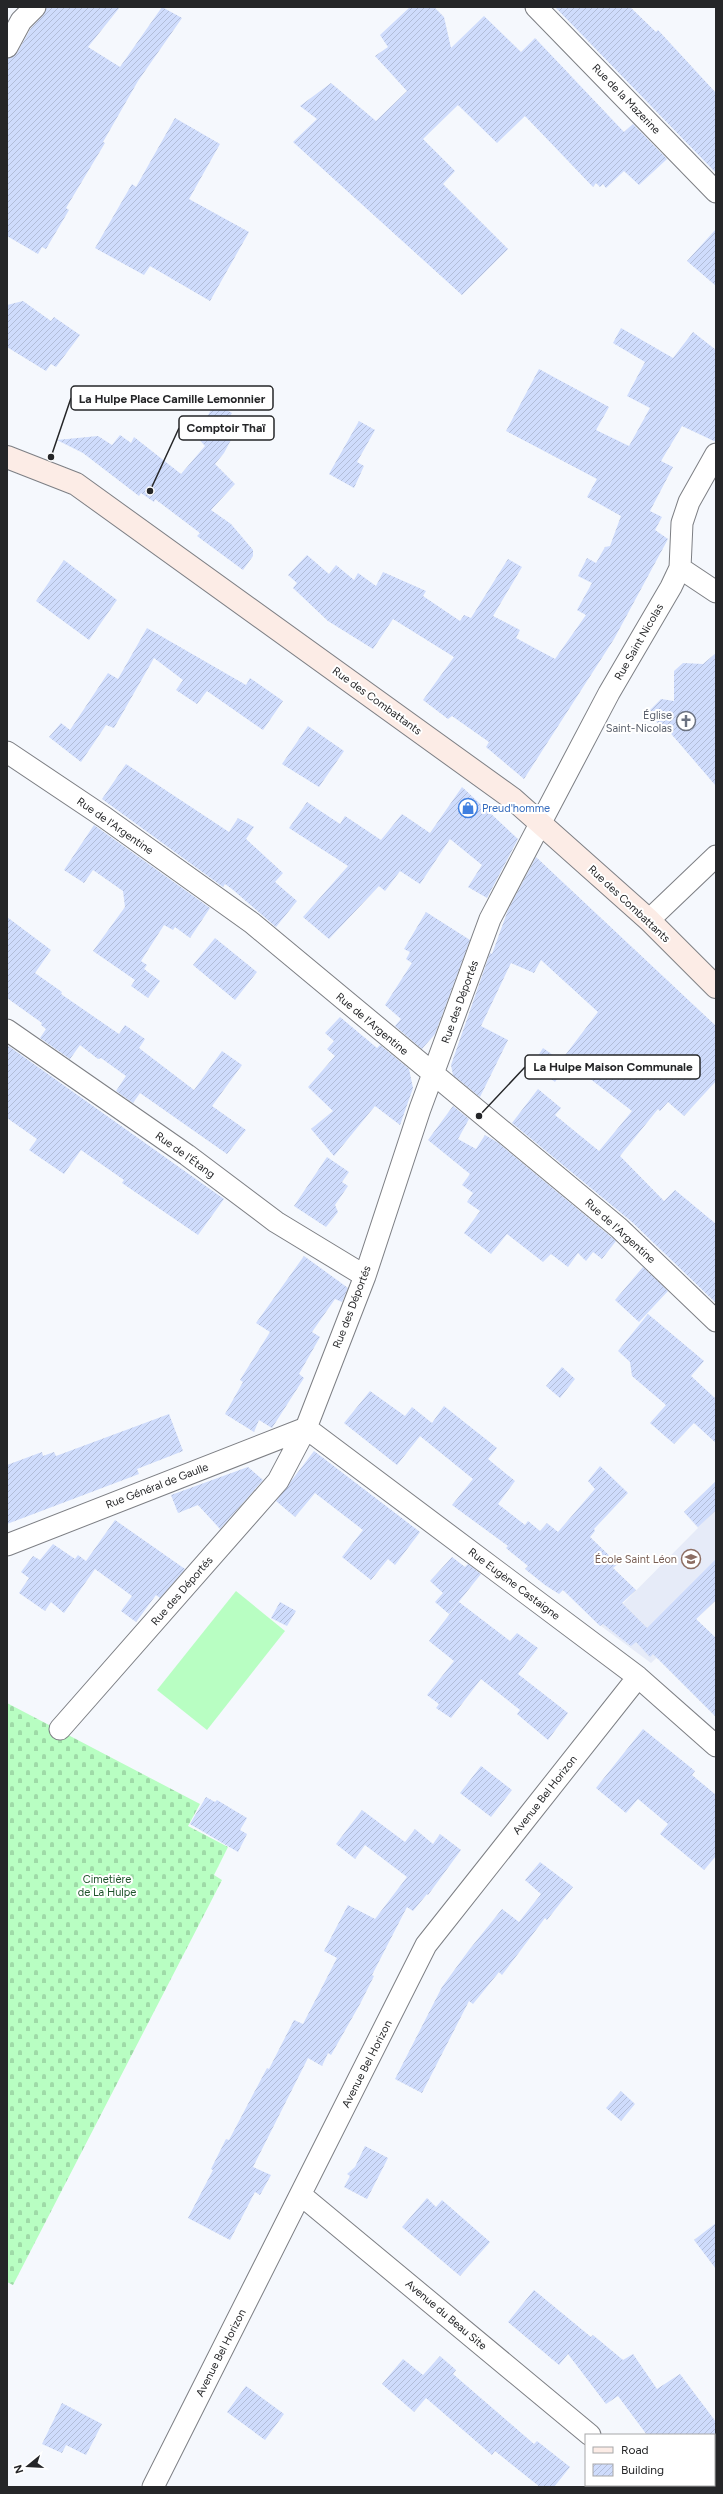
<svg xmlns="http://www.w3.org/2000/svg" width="723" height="2494" font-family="Figtree,sans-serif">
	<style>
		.built { fill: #e6ebf8 }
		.cemetery { fill: url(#cemetery-stones) }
		.pitch { fill: #b8fec2 }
		.building { fill: url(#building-hatch) }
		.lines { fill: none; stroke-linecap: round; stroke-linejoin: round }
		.minor-casing { stroke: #7d7f84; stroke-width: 23 }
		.secondary-casing { stroke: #7d7f84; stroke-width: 24 }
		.minor { stroke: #fff; stroke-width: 21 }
		.secondary { stroke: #fcece6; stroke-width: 22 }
		.labels { text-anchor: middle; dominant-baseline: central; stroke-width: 4; stroke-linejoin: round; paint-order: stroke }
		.street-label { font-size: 11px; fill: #252628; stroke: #fff }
		.worship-label { font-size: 11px; fill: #5b616d; stroke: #fff; text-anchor: end }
		.shop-label { font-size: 11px; fill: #366cbe; stroke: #fff; text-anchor: start }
		.education-label { font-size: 11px; fill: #785e54; stroke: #fff; text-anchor: end }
		.park-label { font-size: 11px; fill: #1e522a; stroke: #fff }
		.leader { fill: none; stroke: #252628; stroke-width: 1.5 }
		.callout-dot { fill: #252628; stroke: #fff; stroke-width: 1.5 }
		.callout { fill: #fff; stroke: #252628; stroke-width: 1.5 }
		.callout-label { font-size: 12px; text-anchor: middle; font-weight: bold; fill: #252628 }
	</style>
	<defs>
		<pattern id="cemetery-stones" width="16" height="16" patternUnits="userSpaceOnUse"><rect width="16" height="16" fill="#b8fec2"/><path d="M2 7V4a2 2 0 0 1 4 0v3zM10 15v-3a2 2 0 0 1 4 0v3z" fill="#9edaa7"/></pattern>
		<pattern id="building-hatch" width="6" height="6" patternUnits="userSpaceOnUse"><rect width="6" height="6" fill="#cfdcfc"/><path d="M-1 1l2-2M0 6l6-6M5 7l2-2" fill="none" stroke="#b2bdd8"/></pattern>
	</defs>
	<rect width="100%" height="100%" fill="#f5f8fd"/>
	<path class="built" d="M716,1481V1600L651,1663L601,1626L698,1528L684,1512Z"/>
	<path class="cemetery" d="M7,1703L200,1804L188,1826L228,1847L214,1875L222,1880L13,2285L7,2282Z"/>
	<path class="pitch" d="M236,1591L285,1631L207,1730L157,1690Z"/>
	<path class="building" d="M47,7H120L88,47L120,67L162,7L182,18L138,81L103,142L105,143L66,208L69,210L46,249L42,247L38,254L7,236V59L17,53L31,28L43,15Z
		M410,7H434L444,17L451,48L484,16L521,52L535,38L624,132L633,124L667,159L639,185L624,171L606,188L603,184L600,187L596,183L593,187L525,116L497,143L458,105L423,139L455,171L443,184L508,249L462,295L293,142L317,119L300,106L331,83L376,121L407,91L375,56L388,47L380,35Z
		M555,7H630L656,32L658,30L716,93V173Z
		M175,118L220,144L189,199L249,232L210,301L150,266L144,275L95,248L132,184L136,187Z
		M716,229V286L687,261Z
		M23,301L51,321L54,317L80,335L56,367L51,364L46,371L7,347V305Z
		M621,328L673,358L693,332L716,350V442L682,426L661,461L673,467L650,511L662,517L655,530L668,539L614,639L524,779L486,747L489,742L452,716L448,719L423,700L454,657L393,619L373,649L328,621L293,588L297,583L288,575L307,555L329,574L336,565L354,580L358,573L376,586L383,572L426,591L423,596L460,621L464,615L471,618L508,559L522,567L493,616L520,630L516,638L555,659L586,615L577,610L592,583L578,576L587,558L596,563L605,547L610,546L621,516L587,497L597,479L506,431L539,369L609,407L596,430L629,446L650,408L627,396L645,362L613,343Z
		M215,403L232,413L221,432L232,438L224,453L215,464L235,484L211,510L231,524L253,550V556L243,570L197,536L200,533L155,499L154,502L141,493L139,496L83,453L57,440L98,436L112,445L120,435L131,443L134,437L181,474L205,446L196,436Z
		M359,421L375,430L357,462L364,466L354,488L329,474Z
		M64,560L117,600L89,640L36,601Z
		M147,628L246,685L250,678L283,701L263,730L207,691L197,704L176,690L183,680L154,658L114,728L106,725L81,762L49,737L61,723L70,730L108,673L118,679Z
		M716,653V786L667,729L665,731L648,712L661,699L674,701V671L683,663L703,664Z
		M308,726L344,751L319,787L282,764Z
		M126,764L229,832L238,818L254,827L246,839L283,873L275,882L297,901L276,927L232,889L225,884L223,887L102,799Z
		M462,787L518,839L487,898L468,887L482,865L450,839L420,884L400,871L385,891L379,886L329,939L303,917L348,866L289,828L307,802L340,824L345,816L381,840L402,814L430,833Z
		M94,825L210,908L190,938L175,927L173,930L164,925L141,961L147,965L144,969L160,981L148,998L131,986L135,980L93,951L125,907L123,891L93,870L84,883L64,870Z
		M536,857L716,1026V1081L684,1116L668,1102L660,1111L658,1109L620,1156L664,1201L675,1190L716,1224V1303L632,1222L512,1123L538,1089L561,1108L555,1115L599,1151L632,1111L563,1058L598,1012L541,960L534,973L511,963L481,1026L508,1040L480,1097L453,1075L451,1065L490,953L492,954L508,910Z
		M426,912L470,940L435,1034L422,1049L395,1026L401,1019L385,1005L412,963L406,959L410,952L404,949Z
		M7,917L51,950L35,973L62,992L61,994L119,1034L125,1025L145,1039L139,1048L194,1090L222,1051L242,1065L212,1106L246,1130L227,1154L140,1093L133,1103L116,1091L126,1076L101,1058L98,1059L80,1045L70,1059L40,1038L46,1029L41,1025L42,1023L7,998Z
		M215,938L257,972L235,1000L193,965Z
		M340,1017L377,1048L380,1045L409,1069L413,1088L400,1125L375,1106L334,1156L311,1129L333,1111L308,1087L335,1056L327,1049L334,1041L325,1033Z
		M7,1045L224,1199L198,1235L122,1183L124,1180L81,1150L64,1174L29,1150L37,1139L7,1118Z
		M543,1048L567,1065L555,1082L532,1065Z
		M453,1106L469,1119L458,1139L476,1149L485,1135L497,1142L616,1241L602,1259L593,1252L586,1261L578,1253L568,1267L551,1254L543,1262L507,1234L491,1254L464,1233L480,1211L467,1202L473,1193L462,1185L470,1174L428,1140Z
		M327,1157L349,1172L342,1182L348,1186L335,1205L338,1212L326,1227L294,1206Z
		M304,1256L348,1288L342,1302L335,1299L312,1332L320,1337L299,1374L304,1378L272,1428L259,1420L254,1432L225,1414L243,1382L240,1380L270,1332L256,1323Z
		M643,1267L668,1291L639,1322L615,1300Z
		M648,1314L704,1361L691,1376L716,1399V1443L694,1423L674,1444L650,1423L666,1405L632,1376L630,1362L618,1351Z
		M562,1367L575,1379L560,1398L546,1386Z
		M370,1391L405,1416L412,1407L432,1423L444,1406L497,1448L488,1459L515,1481L498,1504L525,1525L528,1521L540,1531L547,1523L558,1532L595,1489L588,1481L600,1466L628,1493L594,1529L595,1531L590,1537L618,1564L613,1568L636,1590L622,1603L647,1628L716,1559V1600L696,1619L716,1638V1717L653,1654L650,1657L636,1642L631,1646L603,1624L600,1626L563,1590L559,1594L545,1585L525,1569L528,1566L506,1548L508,1546L452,1505L473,1479L420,1436L397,1465L344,1423Z
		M169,1414L183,1451L137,1469L139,1474L7,1524V1465L42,1452L43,1456L54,1452L56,1456Z
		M314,1451L420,1532L395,1565L388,1559L371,1580L342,1557L363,1530L315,1493L295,1517L276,1501Z
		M248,1467L263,1480L220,1529L198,1505L178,1513L171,1495Z
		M716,1481V1510L698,1527L684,1512Z
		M115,1520L185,1569L160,1598L156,1595L136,1622L121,1611L132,1596L95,1569L64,1613L51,1602L45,1611L19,1593L29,1578L21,1572L33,1556L40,1560L53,1544L75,1559L78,1555L86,1561Z
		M452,1557L465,1567L468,1564L481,1574L449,1614L435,1602L443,1593L430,1581Z
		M280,1602L296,1611L287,1626L271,1618Z
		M459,1602L510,1641L517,1633L538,1648L518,1674L568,1713L548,1740L517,1714L520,1710L481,1679L451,1718L436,1708L439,1704L427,1695L454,1661L429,1641Z
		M643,1729L695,1771L692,1775L716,1795V1856L704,1870L660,1834L668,1824L638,1799L626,1813L596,1788Z
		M481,1766L512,1790L491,1817L460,1793Z
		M206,1797L215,1802L217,1800L247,1818L240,1830L247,1834L238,1852L190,1824Z
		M362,1810L405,1842L415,1829L433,1844L440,1834L461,1850L428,1895L427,1894L413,1911L407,1907L372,1975L374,1976L360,2004L331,2055L328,2053L322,2066L308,2058L253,2167L271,2175L260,2195L255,2192L230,2240L188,2218L213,2170L211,2169L226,2139L229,2140L267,2068L269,2069L294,2020L303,2024L337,1958L324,1951L348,1905L375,1919L407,1877L365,1845L355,1859L336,1844Z
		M540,1862L573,1887L547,1920L545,1918L502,1975L499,1972L473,2004L469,2001L422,2093L395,2079L442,1987L469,1950L502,1909L519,1922L541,1894L525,1880Z
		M621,2091L635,2104L621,2121L606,2108Z
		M365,2146L388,2158L367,2199L344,2187L350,2176L347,2174L355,2167Z
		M427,2198L436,2207L442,2200L490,2242L460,2276L402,2227Z
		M716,2223V2269L694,2240Z
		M534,2290L591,2337L593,2335L623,2360L633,2354L657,2389L680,2374L716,2422V2435H647L618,2396L606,2404L568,2354L559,2365L508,2322Z
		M440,2356L456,2370L453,2374L534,2444L537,2441L570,2467L554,2487H540L495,2451L492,2455L426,2398L414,2412L382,2384L403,2359L423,2375Z
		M246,2386L284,2414L265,2440L227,2412Z
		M62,2403L102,2424L86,2455L66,2445L62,2453L42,2444Z"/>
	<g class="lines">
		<defs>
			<path id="minor" d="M536,7L716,192
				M7,47L21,21L35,7
				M680,568L716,592
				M7,752L104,817L252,923L619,1228L716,1321
				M649,920L716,856
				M7,1030L187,1155L276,1222L365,1276
				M306,1428L638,1677L716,1746
				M7,1545L306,1428
				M60,1729L278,1481L306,1428L365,1276L420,1109L490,919L609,693L671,587L680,568L682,523L689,502L716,454
				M301,2195L590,2435
				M651,2485L653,2487
				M153,2487L426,1945L638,1677"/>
			<path id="secondary" d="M7,457L76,484L513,799L649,920L716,987"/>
		</defs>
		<use href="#minor" class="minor-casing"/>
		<use href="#secondary" class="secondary-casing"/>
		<use href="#minor" class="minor"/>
		<use href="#secondary" class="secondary"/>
	</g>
	<defs>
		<symbol id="church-ring" viewBox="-11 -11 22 22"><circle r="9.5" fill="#fff" stroke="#6b7280" stroke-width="1.5"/><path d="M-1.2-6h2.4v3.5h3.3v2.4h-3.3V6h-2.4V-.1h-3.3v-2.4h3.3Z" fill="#6b7280"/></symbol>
		<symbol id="shop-ring" viewBox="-11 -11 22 22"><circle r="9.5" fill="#fff" stroke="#3f7fe0" stroke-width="1.5"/><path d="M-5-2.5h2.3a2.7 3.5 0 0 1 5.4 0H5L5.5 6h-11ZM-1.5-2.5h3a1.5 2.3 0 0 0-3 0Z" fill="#3f7fe0"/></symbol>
		<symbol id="school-ring" viewBox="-11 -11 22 22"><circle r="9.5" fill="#fff" stroke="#8d6e63" stroke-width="1.5"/><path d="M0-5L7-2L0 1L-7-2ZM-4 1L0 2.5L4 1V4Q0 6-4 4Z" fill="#8d6e63"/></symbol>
	</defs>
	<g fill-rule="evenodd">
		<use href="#church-ring" x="675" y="710" width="22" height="22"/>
		<use href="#shop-ring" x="457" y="797" width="22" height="22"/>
		<use href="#school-ring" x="680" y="1548" width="22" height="22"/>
	</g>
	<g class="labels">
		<g class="street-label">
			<text transform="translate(626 99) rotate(46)">Rue de la Mazerine</text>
			<text transform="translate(639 642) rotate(-60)">Rue Saint Nicolas</text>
			<text transform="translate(377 701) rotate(36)">Rue des Combattants</text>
			<text transform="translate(115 826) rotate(35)">Rue de l'Argentine</text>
			<text transform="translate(629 904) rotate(43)">Rue des Combattants</text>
			<text transform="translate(460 1002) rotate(-70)">Rue des Déportés</text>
			<text transform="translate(372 1024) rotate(40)">Rue de l'Argentine</text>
			<text transform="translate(185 1155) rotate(36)">Rue de l'Étang</text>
			<text transform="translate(620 1231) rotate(42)">Rue de l'Argentine</text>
			<text transform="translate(352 1307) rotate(-69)">Rue des Déportés</text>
			<text transform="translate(157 1486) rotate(-21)">Rue Général de Gaulle</text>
			<text transform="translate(514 1584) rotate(37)">Rue Eugène Castaigne</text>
			<text transform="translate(182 1591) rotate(-49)">Rue des Déportés</text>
			<text transform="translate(545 1795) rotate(-52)">Avenue Bel Horizon</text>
			<text transform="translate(367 2064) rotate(-63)">Avenue Bel Horizon</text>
			<text transform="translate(446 2315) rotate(40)">Avenue du Beau Site</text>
			<text transform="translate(221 2353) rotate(-63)">Avenue Bel Horizon</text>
		</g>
		<g class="worship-label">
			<text x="672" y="715">Église<tspan x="672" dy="13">Saint-Nicolas</tspan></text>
		</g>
		<g class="shop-label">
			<text x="482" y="808">Preud'homme</text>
		</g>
		<g class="education-label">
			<text x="677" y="1559">École Saint Léon</text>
		</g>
		<g class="park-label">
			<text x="107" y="1879">Cimetière<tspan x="107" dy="13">de La Hulpe</tspan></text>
		</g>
	</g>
	<path class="leader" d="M51 457L71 398M150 491L179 428M479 1116L525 1067"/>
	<g class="callout-dot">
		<circle cx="51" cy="457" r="4"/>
		<circle cx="150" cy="491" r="4"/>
		<circle cx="479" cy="1116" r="4"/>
	</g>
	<g class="callout">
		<rect x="71" y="386" width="202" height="24" rx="4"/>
		<rect x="179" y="416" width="95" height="24" rx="4"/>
		<rect x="525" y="1055" width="175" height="24" rx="4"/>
	</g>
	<g class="callout-label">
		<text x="172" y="403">La Hulpe Place Camille Lemonnier</text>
		<text x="226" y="432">Comptoir Thaï</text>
		<text x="613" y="1071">La Hulpe Maison Communale</text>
	</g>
	<rect width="723" height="2494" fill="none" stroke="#252628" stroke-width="16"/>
	<rect x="585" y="2434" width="130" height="52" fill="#ffffff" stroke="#a8a8a9"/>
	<rect x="593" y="2447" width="20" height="6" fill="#fcece6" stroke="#a8a8a9"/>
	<text x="621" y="2454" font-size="12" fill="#252628">Road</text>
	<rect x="593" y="2464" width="20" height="12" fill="url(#building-hatch)" stroke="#a8a8a9"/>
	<text x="621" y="2474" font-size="12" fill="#252628">Building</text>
	<g transform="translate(28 2466) rotate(252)" stroke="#ffffff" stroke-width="3" paint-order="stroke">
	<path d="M0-3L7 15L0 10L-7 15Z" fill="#252628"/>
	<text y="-6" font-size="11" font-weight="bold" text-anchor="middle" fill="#252628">N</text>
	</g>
</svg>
